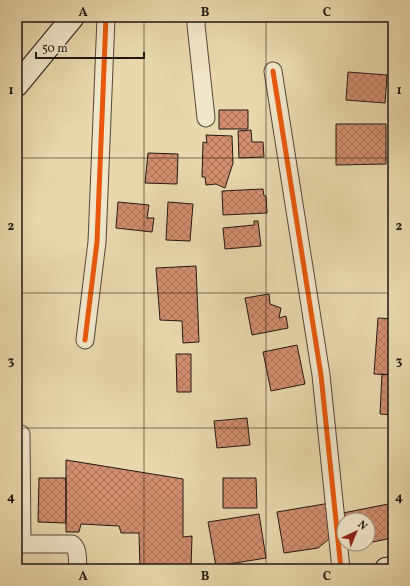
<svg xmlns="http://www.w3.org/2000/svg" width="410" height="586" font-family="Vollkorn,serif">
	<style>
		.building { fill: url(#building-cross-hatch); stroke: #221712 }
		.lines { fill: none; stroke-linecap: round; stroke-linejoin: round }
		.street-casing { stroke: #544738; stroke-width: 19 }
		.secondary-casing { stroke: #221712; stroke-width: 24 }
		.street { stroke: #f0e6c9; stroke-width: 17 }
		.secondary { stroke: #f0e6c9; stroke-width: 22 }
		.cycleway-casing { stroke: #f0e6c9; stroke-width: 8 }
		.cycleway { stroke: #e8590c; stroke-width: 5 }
		.grid { fill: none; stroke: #221712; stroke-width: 1; stroke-opacity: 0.55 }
		.neatline { fill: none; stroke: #221712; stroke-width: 1.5 }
		.grid-label { font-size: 13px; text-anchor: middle; font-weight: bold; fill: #221712 }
	</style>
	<defs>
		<pattern id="building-cross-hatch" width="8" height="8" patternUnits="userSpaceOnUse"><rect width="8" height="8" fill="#d28e6e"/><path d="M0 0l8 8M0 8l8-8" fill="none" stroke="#aa7359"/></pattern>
	</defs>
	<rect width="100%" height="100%" fill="#e8d8ac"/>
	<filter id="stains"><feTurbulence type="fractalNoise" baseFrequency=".005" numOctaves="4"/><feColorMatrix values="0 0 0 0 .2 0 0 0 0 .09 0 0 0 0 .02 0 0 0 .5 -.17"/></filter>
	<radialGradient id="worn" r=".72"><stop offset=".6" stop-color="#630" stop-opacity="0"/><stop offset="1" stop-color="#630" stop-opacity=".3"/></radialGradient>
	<path class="building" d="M348,72L387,75L385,103L346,100Z
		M219,110H248V129H219Z
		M336,124H386V164L336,165Z
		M251,130L252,142H263L264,157L239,158L238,131Z
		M206,135L232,136L233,163L225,188L216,184L206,185L205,177H202L203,142L207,143Z
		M148,153L178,154L177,184L145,183Z
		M263,189L264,196H266L267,213L223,215L222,191Z
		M118,202L149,205L147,218H154L152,232L116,228Z
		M168,202L193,204L190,241L166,240Z
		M254,221H258L261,246L225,249L223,228L254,225Z
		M196,266L199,342L183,343L182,321L160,320L156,268Z
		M269,294L270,304L281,308L279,318L286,316L288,328L252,335L245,298Z
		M378,318L393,319V375L374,374Z
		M297,345L305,384L271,391L263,352Z
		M176,354H191V392H177Z
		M382,374L393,375V415L380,414Z
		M247,418L250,445L217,448L214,421Z
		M66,460L183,479V537L192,536L191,569H112H140L139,533H121L119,526L81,524L79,532H66Z
		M39,478H66V523L38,522Z
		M223,478H256L257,508H223Z
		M330,503L335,534L318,548L284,553L277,512Z
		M393,503V537L392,538L368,543V520H344L338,514Z
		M259,514L266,558L216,566L208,522Z"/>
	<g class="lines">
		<defs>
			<path id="street" d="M197,17L196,25L206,118
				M273,71L321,375L341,569
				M85,340L97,242L106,17
				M21,434L22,544
				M17,544H72C79,549 77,561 78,569"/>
			<path id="secondary" d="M17,85L73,17
				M386,569L393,568"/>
		</defs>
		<use href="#street" class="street-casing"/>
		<use href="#secondary" class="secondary-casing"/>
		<use href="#street" class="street"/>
		<use href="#secondary" class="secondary"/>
		<defs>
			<path id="cycleway" d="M273,71L321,375L341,569
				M85,340L97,242L106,17"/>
		</defs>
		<use href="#cycleway" class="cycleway-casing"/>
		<use href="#cycleway" class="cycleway"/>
	</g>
	<path class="grid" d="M144,17V569M266,17V569M17,158H393M17,293H393M17,428H393"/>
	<rect width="410" height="586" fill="none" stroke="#e8d8ac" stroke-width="44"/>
	<g transform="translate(356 532) rotate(44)"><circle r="19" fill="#f0e6c9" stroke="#9e9380"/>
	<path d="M0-3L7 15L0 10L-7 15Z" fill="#8f2418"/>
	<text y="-6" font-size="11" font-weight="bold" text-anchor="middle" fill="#221712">N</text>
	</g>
	<path d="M36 52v6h108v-6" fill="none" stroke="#221712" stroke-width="2"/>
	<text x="42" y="52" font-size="12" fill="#221712" stroke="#f0e6c9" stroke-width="3" paint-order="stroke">50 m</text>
	<rect x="22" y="22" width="366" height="542" class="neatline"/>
	<g class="grid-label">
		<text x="83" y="16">A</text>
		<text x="205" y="16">B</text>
		<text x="327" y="16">C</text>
		<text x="11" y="94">1</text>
		<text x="399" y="94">1</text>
		<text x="11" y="230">2</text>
		<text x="399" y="230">2</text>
		<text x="11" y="365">3</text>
		<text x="399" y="365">3</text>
		<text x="11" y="501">4</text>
		<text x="399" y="501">4</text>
		<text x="83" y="580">A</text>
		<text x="205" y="580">B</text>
		<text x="327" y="580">C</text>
	</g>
	<rect width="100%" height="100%" filter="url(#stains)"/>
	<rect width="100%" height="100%" fill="url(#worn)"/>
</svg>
